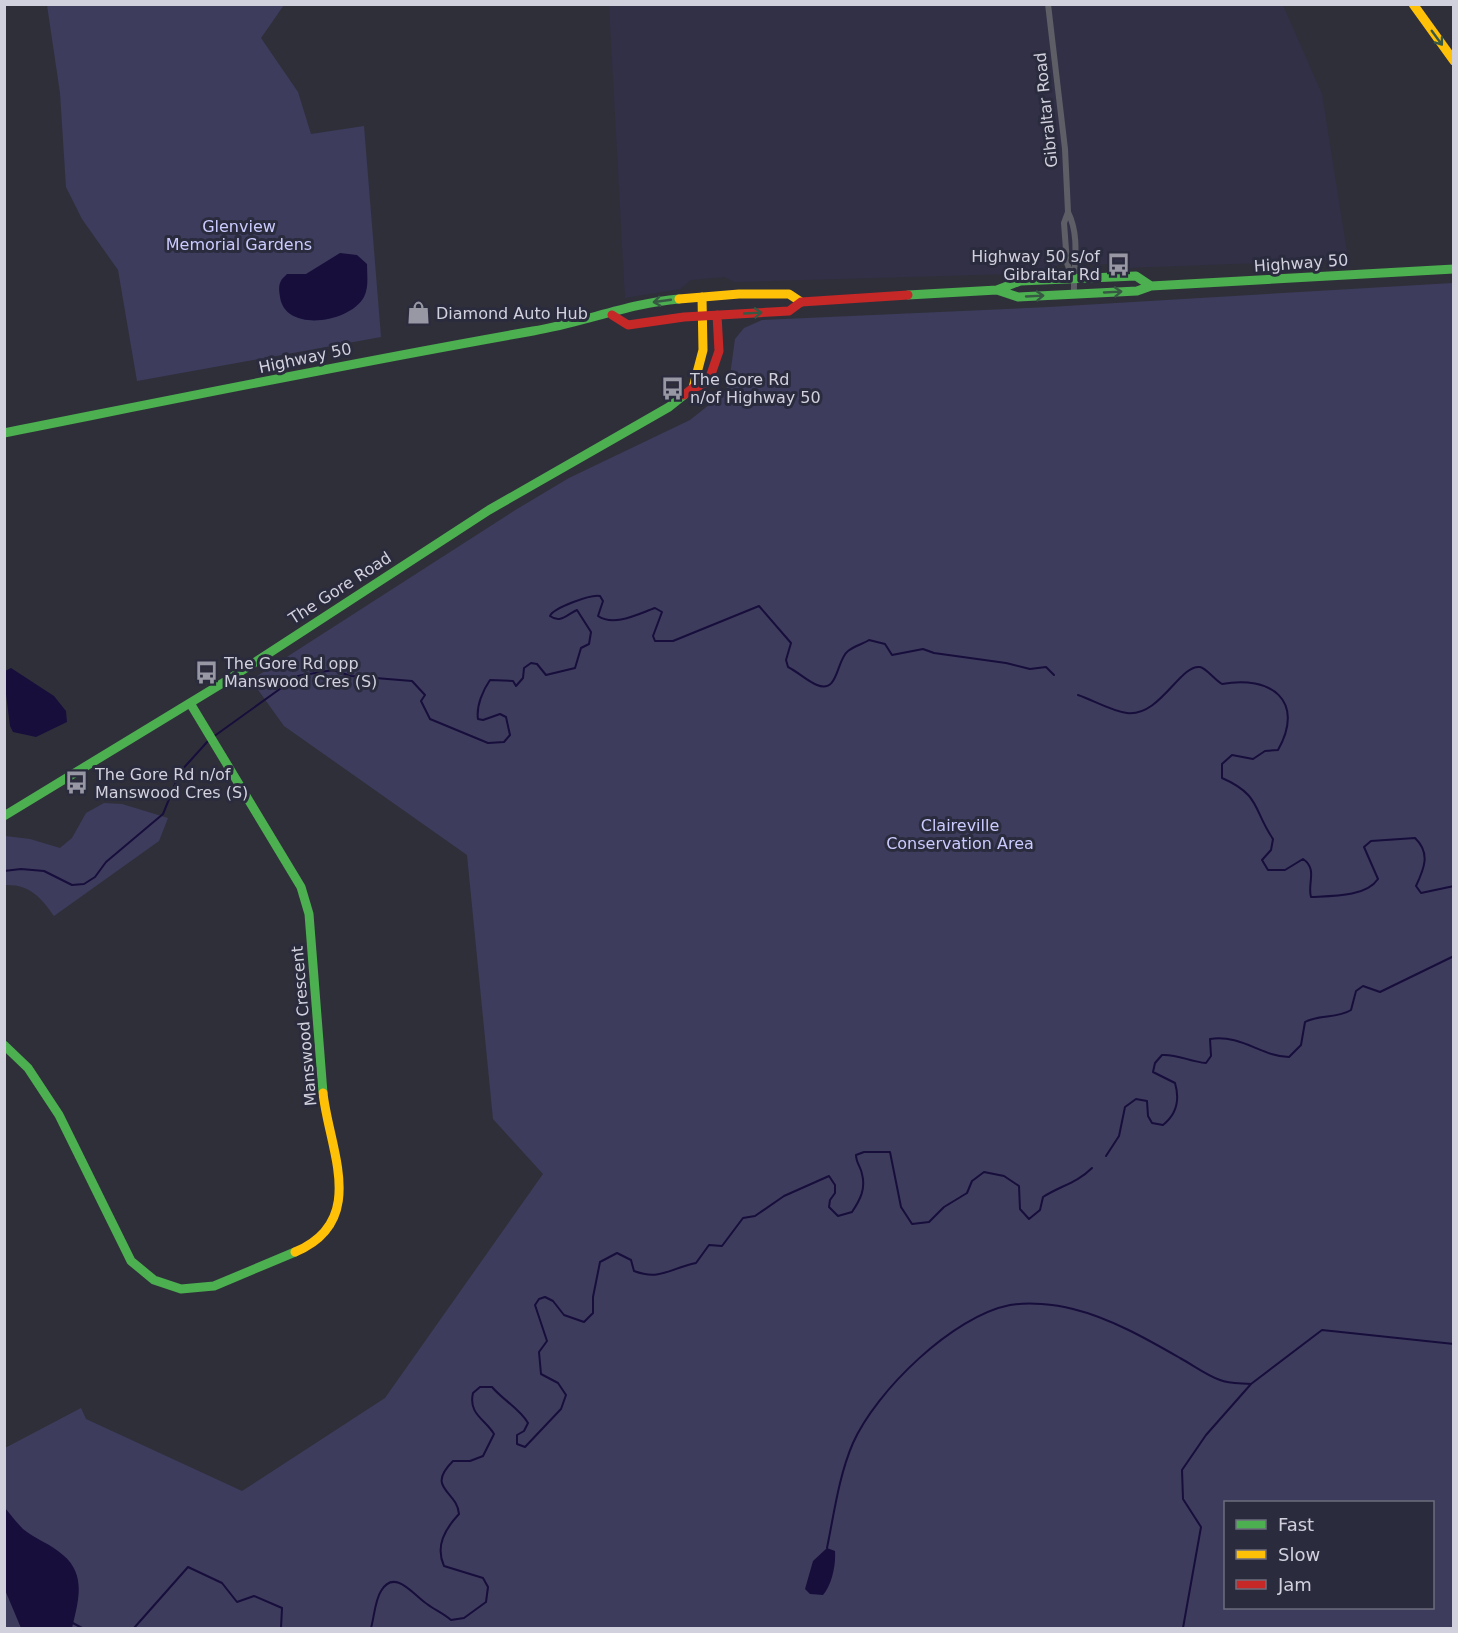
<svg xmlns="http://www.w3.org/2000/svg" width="1458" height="1633" font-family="'DejaVu Sans',sans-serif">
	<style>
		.built { fill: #313047 }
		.green { fill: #3d3c5d; fill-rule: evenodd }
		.water { fill: #170e3c }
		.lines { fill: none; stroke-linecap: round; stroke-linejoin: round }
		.stream { stroke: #170e3c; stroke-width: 2 }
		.street { stroke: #5e5e66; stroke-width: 6 }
		.fast { stroke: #4caf50; stroke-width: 9 }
		.slow { stroke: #ffc107; stroke-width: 9 }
		.jam { stroke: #c62828; stroke-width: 9 }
		.oneway { stroke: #375944 }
		.labels { text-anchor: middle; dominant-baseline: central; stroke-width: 6; stroke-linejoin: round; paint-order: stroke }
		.street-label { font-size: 16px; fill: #d1d1de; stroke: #2b2b3e }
		.park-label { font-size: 16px; fill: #cacbfe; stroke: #2b2b3e }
		.poi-label { font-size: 16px; fill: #d1d1de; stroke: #2b2b3e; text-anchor: start }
	</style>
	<rect width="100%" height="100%" fill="#2f2f3a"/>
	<path class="built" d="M609,5H1283L1322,94L1347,252L1343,260L1259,263L1124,268L1123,263L1093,265L1088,263L1057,265L1044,273L735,282L725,277L691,280L680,289L625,298Z"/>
	<path class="green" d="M47,5H284L261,38L298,92L311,134L364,126L381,337L137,381L118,270L82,219L66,187L60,93Z
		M1453,283V1628H5V1448L81,1408L86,1419L242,1491L385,1398L543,1174L493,1119L467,855L284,726L251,680L517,509L569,478L690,420L724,393L729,383L735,339L744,328L762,320L1049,307ZM1226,1502H1432V1608H1226Z
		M104,803L122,804L168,818L159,841L54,916C41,897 29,884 5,885V836L30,839L60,848L72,838L86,813Z"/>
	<path class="water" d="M340,253L357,255L367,264C367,275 369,287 364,297C350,323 285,333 280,297C279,290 278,285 282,279L287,274H306Z
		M11,668L54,696L66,711L67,722L36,737L13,732L10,726L4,678L5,671Z
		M5,1508C11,1515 17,1523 23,1529C35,1539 51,1544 63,1555C87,1575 78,1602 72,1628H21L5,1590Z
		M827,1548L835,1551C836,1565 832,1585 823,1595L810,1594L805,1589L813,1561Z"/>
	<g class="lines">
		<path class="stream" d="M1078,695C1093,700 1111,711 1127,713C1160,717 1180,664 1200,667C1206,668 1215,680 1222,684C1270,675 1306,700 1278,750L1265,751L1253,759L1232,755L1222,764V778C1261,795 1253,810 1273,839L1271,850L1262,860L1268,870H1285L1303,859C1318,869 1307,884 1311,897C1332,896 1366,897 1378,879L1364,847L1371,841L1415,838C1431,853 1424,869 1416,886L1421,893L1454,886
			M213,737L298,676L333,670L351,676L412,681L425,695L421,701L430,719L488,743L504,742L510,735L506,717L500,714L483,720L478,719C476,706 483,690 490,680L513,681L516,686L523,678L524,668L531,663L537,664L546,675L575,668L581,648L589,644L591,632L577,610C567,614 561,624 550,616C553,608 591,594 600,596L603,601L598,616C614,627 638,614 655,608L662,612L653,636L655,641H673L759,606L791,643L786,660L788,667C798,672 807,681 817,685C839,694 836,660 848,651C854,646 863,644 869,640L885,644L892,655L923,649L934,653L1006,663L1030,669L1046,667L1054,675
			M1454,746V755
			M4,871L21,869L44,871L72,885L84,884L95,877L106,862L163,814L180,772L208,741
			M1106,1156L1119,1136L1125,1107L1136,1099L1147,1101L1148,1116L1152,1123L1163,1125C1177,1114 1180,1100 1175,1083L1153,1072L1155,1063L1162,1055C1178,1054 1190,1062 1206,1063L1211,1056L1210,1039C1241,1034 1263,1057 1289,1057L1301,1045L1305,1022C1319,1014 1337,1019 1351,1010L1356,991L1363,986L1380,992L1454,956
			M827,1548C834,1514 839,1475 853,1443C876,1391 953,1316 1010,1305C1029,1302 1054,1304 1073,1309C1110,1318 1147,1339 1180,1358C1193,1365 1206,1375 1220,1380C1229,1384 1241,1383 1251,1384
			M71,1622L82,1628
			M134,1628L188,1567L222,1583L237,1602L254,1596L282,1608L281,1628
			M371,1628C374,1618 375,1600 381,1591C395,1567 415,1597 427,1604C435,1610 443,1613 451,1620L464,1618L486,1602L488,1587L483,1578L444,1566C435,1546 445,1529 459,1514C457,1490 425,1489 453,1461H470L483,1456L494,1434C485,1419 468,1414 473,1393L480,1387H492C503,1400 520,1409 528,1423L524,1431L517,1435V1444L525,1447L561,1409L566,1395L558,1383L541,1374L539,1352L547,1341L535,1305L539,1299L545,1297L553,1301L564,1315L584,1322L593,1313V1297L600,1262L617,1253L631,1260L634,1271C661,1281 670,1268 696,1263L709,1245L722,1246L743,1218L755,1216L784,1196L829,1176L835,1185V1193L830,1200L829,1207L838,1216L852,1212C860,1200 866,1189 862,1174C861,1167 856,1163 856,1155L864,1152H890L901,1207L912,1224L929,1222L944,1207L967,1193L972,1181L984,1172L1004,1176L1019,1186L1020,1209L1029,1219L1040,1210L1043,1197C1060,1186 1077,1183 1092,1168
			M1183,1628L1201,1527L1183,1499L1182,1470L1206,1435L1251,1384L1322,1330L1454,1344"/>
		<path class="street" d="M1048,4L1065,149L1068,212L1064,223L1067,263L1073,279
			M1068,212C1081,238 1073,267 1074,294"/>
		<path class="fast" d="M997,290L1018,297L1137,291L1151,286L1454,269
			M908,295L997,290L1020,281L1136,276L1151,286
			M4,433C180,398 356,362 533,331C582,323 630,303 679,299
			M190,703L301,887L309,914L323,1093
			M4,816L226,681L489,510L669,407L684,395
			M4,1045L28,1068L59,1115L131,1261L154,1280L181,1289L214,1286L295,1252"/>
		<path class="slow" d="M1413,4L1454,61
			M679,299L739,294H789L801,302
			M693,388L703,350L702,297
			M295,1252C369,1221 329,1149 323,1093"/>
		<path class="jam" d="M612,315L628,325L684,317L789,311L801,302L908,295
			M684,395L693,388L708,383L719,351L717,315"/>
	</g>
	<defs><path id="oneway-shaft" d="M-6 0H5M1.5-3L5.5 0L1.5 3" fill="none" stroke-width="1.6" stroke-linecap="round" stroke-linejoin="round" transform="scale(1.5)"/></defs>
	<g class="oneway">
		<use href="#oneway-shaft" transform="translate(1437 38) rotate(54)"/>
		<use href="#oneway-shaft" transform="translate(1113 292) rotate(-3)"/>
		<use href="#oneway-shaft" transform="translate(1035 296) rotate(-3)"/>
		<use href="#oneway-shaft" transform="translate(662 301) rotate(172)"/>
		<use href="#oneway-shaft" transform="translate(753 313) rotate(-3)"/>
	</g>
	<defs>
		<symbol id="bus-bare" viewBox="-9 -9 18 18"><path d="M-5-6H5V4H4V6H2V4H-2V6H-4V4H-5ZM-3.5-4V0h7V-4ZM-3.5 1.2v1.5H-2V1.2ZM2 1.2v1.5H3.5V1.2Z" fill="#9898a5" stroke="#2b2b3e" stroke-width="2.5" paint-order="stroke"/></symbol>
		<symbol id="shop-bare" viewBox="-9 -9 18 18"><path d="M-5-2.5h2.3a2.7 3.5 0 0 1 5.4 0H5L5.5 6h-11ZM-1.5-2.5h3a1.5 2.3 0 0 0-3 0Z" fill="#9898a5" stroke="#2b2b3e" stroke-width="2.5" paint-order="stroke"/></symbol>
	</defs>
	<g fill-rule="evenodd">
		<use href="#bus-bare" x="1102" y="248" width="33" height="33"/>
		<use href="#shop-bare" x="402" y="296" width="33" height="33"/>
		<use href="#bus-bare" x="656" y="372" width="33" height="33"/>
		<use href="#bus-bare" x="190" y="656" width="33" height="33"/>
		<use href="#bus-bare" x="60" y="766" width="33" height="33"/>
	</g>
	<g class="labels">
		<g class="street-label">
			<text transform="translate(1046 110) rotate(-96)">Gibraltar Road</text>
			<text transform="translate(1301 263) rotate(-4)">Highway 50</text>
			<text transform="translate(305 358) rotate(-12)">Highway 50</text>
			<text transform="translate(340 588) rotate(-33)">The Gore Road</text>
			<text transform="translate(304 1026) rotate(-95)">Manswood Crescent</text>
		</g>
		<g class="park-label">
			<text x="239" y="226">Glenview<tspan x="239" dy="18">Memorial Gardens</tspan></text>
			<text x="960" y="825">Claireville<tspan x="960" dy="18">Conservation Area</tspan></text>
		</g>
		<g class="poi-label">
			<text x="1100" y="256" text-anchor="end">Highway 50 s/of<tspan x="1100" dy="18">Gibraltar Rd</tspan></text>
			<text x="436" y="313">Diamond Auto Hub</text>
			<text x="690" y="379">The Gore Rd<tspan x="690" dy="18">n/of Highway 50</tspan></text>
			<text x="224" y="663">The Gore Rd opp<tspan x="224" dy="18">Manswood Cres (S)</tspan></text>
			<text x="95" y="774">The Gore Rd n/of<tspan x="95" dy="18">Manswood Cres (S)</tspan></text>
		</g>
	</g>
	<rect width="1458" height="1633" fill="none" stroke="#d1d1de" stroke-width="12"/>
	<rect x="1224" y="1501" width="210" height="108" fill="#2b2b3e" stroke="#6d6d7e" stroke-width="1.5"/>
	<rect x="1236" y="1520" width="30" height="9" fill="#4caf50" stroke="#6d6d7e" stroke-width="1.5"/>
	<text x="1278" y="1531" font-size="18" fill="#d1d1de">Fast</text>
	<rect x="1236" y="1550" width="30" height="9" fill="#ffc107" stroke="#6d6d7e" stroke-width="1.5"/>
	<text x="1278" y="1561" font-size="18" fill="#d1d1de">Slow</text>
	<rect x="1236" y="1580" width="30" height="9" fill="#c62828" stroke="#6d6d7e" stroke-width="1.5"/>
	<text x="1278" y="1591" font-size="18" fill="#d1d1de">Jam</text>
</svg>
